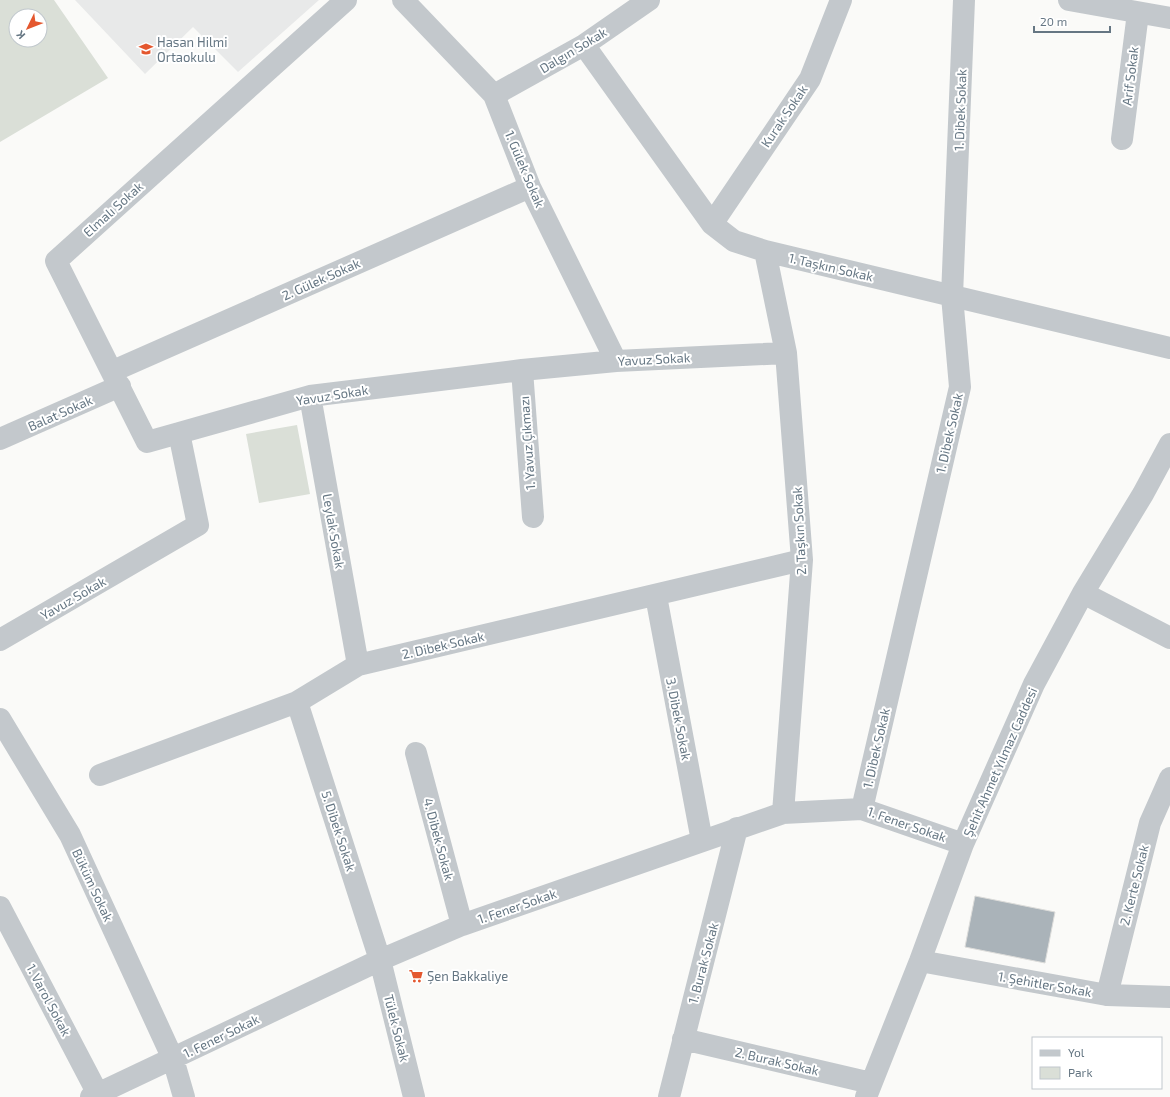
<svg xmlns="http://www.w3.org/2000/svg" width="1170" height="1097" font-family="'Exo 2',sans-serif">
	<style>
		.built { fill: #e8e9e9 }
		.green { fill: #dadfd7; fill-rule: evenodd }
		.building { fill: #aab3b9; stroke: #dcdcda }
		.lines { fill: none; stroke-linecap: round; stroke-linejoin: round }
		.minor { stroke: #c3c8cc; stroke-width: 22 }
		.labels { text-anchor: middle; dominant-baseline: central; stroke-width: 4; stroke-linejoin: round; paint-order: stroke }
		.poi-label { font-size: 13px; fill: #657683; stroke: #fff; text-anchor: start }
		.street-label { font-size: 13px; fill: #657683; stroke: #fff }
	</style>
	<rect width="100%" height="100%" fill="#fafaf8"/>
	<path class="built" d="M75,0H319L238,72L193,27L145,74Z"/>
	<path class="green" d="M0,0H54L108,78L0,142ZM16,16H40V40H16Z
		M297,425L310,494L259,503L246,434Z"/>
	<path class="building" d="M975,896L1055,912L1045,963L965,947Z"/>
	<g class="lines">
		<path class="minor" d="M403,0L494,95L530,187L616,361
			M1069,0L1170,18
			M584,45L712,224L734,241L765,251L1170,348
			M494,95L584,45L649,0
			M1122,139L1138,13
			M712,224L810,79L841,0
			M765,251L786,353L802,560L783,813
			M522,370L533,517
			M113,371L530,187
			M310,396L358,665
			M179,433L147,442L56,261L346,0
			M0,439L120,386
			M1083,593L1170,638
			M656,596L702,841
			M0,640L198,525L179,433L310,396L522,370L616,361L786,353
			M297,702L380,960L414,1097
			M0,719L70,835L173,1059L184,1097
			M416,753L462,925
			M100,775L297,702L358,665L802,560
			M862,809L960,387L952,296L964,0
			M0,907L98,1094
			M920,961L1107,995L1170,997
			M1107,995L1150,823L1170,778
			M683,1039L871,1083
			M91,1097L380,960L462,925L783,813L862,809L963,844
			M669,1097L737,828
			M866,1097L920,961L963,844L1034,684L1083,593L1143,494L1170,444"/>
	</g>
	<defs>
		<symbol id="school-bare" viewBox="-9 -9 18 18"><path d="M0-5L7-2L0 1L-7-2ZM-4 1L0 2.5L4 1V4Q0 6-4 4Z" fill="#e4572e" stroke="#fff" stroke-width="2.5" paint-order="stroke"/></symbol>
		<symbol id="supermarket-bare" viewBox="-9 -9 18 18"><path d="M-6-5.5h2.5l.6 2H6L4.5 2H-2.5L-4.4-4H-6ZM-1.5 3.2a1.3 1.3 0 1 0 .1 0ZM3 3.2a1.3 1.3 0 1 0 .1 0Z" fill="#e4572e" stroke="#fff" stroke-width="2.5" paint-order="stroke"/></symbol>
	</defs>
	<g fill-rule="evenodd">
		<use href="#school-bare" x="136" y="39" width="20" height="20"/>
		<use href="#supermarket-bare" x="406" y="966" width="20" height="20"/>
	</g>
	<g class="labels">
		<g class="poi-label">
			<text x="157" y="42">Hasan Hilmi<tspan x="157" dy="15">Ortaokulu</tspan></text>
			<text x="427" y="976">Şen Bakkaliye</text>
		</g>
		<g class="street-label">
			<text transform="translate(573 50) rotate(-31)">Dalgın Sokak</text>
			<text transform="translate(1130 76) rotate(-83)">Arif Sokak</text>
			<text transform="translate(960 110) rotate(-88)">1. Dibek Sokak</text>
			<text transform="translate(784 116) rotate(-56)">Kurak Sokak</text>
			<text transform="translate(525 169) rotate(67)">1. Gülek Sokak</text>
			<text transform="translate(113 209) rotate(-42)">Elmalı Sokak</text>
			<text transform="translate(831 267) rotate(13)">1. Taşkın Sokak</text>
			<text transform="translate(321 279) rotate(-24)">2. Gülek Sokak</text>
			<text transform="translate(654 359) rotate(-3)">Yavuz Sokak</text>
			<text transform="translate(332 395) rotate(-9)">Yavuz Sokak</text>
			<text transform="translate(60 413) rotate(-24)">Balat Sokak</text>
			<text transform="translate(949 433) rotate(-77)">1. Dibek Sokak</text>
			<text transform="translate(527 443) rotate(-94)">1. Yavuz Çıkmazı</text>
			<text transform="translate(334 531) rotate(80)">Leylak Sokak</text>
			<text transform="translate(799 531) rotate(-93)">2. Taşkın Sokak</text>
			<text transform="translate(73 598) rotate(-30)">Yavuz Sokak</text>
			<text transform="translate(443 645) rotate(-13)">2. Dibek Sokak</text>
			<text transform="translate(679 719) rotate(79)">3. Dibek Sokak</text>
			<text transform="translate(876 748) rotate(-77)">1. Dibek Sokak</text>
			<text transform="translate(1000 762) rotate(-66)">Şehit Ahmet Yılmaz Caddesi</text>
			<text transform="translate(907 824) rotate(19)">1. Fener Sokak</text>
			<text transform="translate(339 831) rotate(72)">5. Dibek Sokak</text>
			<text transform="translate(439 839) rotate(75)">4. Dibek Sokak</text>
			<text transform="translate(93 885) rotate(65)">Büküm Sokak</text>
			<text transform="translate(1134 885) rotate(-76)">2. Kerte Sokak</text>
			<text transform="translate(517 906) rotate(-19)">1. Fener Sokak</text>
			<text transform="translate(703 963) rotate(-75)">1. Burak Sokak</text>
			<text transform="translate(1045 984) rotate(10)">1. Şehitler Sokak</text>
			<text transform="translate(49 1000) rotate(62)">1. Varol Sokak</text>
			<text transform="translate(397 1028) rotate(76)">Tülek Sokak</text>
			<text transform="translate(221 1036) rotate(-26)">1. Fener Sokak</text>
			<text transform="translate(777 1061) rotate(13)">2. Burak Sokak</text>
		</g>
	</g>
	<rect x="1032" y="1037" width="130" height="52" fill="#ffffff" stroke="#c1c8cd"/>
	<rect x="1040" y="1050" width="20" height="6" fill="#c3c8cc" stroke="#c1c8cd"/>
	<text x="1068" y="1057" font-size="12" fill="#657683">Yol</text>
	<rect x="1040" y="1067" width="20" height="12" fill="#dadfd7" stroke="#c1c8cd"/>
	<text x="1068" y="1077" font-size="12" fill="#657683">Park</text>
	<g transform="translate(28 28) rotate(227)"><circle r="19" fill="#ffffff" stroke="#c1c8cd"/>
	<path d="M0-3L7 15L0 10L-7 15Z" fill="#e4572e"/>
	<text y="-6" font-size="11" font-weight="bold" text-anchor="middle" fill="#657683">K</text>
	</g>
	<path d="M1034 26v6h76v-6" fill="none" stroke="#657683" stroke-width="2"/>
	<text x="1040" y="26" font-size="12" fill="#657683" stroke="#ffffff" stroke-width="3" paint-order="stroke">20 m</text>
</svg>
